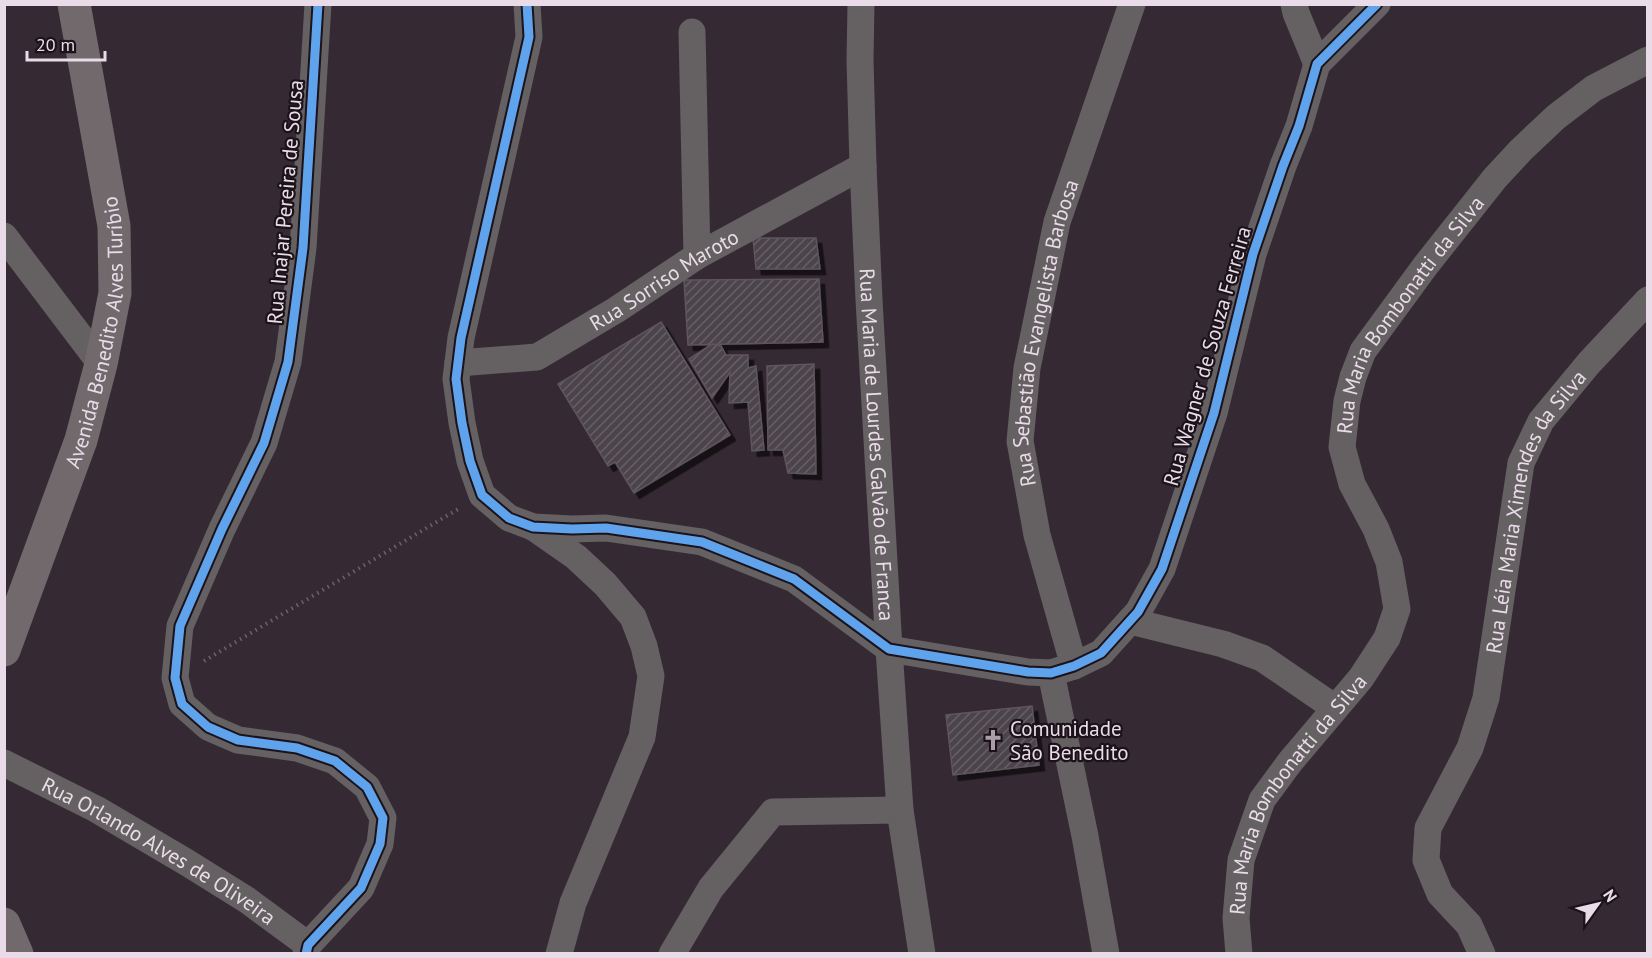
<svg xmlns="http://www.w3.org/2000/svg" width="1652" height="958" font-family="'PT Sans',sans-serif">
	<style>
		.building { fill: url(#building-hatch); stroke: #5e545d; stroke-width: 1.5; filter: url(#shadow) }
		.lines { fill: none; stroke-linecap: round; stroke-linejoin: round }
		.path { stroke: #6a6367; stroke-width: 4; stroke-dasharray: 1.5 4.5; stroke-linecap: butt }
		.minor { stroke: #656062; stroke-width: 27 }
		.major { stroke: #71696c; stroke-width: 33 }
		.cycleway-casing { stroke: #1b121a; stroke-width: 13 }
		.cycleway { stroke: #60a3ed; stroke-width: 9 }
		.labels { text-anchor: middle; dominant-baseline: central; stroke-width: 4.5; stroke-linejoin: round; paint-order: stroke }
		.street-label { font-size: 21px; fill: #e9dce8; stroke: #1b121a }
		.poi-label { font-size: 21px; fill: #e9dce8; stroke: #1b121a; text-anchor: start }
	</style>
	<defs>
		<pattern id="building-hatch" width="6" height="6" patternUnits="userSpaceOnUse" patternTransform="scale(1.5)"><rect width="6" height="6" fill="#4c444c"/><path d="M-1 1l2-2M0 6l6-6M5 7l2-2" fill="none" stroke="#665e66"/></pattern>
		<filter id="shadow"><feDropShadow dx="5.5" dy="5.5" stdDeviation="0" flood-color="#0009"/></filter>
	</defs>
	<rect width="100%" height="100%" fill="#352a34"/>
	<path class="building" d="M753,238H816L820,269H756Z
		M819,279L823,342L688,345L684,280Z
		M661,322L730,435L634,493L615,462L608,466L558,384Z
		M712,344L721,346L726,355H748V368L756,366L764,450L752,451L748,402L729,403L730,372L712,398L689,359Z
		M814,364L816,474L788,473L783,450H768L767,366Z
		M1032,706L1039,765L953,775L946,715Z"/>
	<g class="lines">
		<path class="path" d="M204,661L460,508"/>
		<g class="minor">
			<path d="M527,4L529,37L461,338L456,379L462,423L470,461L482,495L509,518L533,527L572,529L606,528L702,542L794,579L889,649L1028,672L1051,673L1074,666L1101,653L1138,612L1162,569L1214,413L1253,254L1283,166L1299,126L1317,64L1377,4"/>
			<path id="s1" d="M861,4L860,60L863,166L869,300L889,649L900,810L922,954"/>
			<path d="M1294,4L1296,13L1317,64"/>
			<path d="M692,32L697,256"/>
			<path d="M4,236L101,364"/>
			<path id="s2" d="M458,363L537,357L616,310L697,256L863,166"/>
			<path d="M533,527L576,557L605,584L633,617L644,646L651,676L642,737L573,903L559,954"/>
			<path d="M1130,621L1223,644L1262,658L1335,708"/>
			<path id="s3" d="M1074,666L1037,535L1020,441L1027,368L1057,222L1132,4"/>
			<path d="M1051,673L1085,836L1106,954"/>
			<path id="s4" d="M4,763L96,809L186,862L247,900L308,945"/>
			<path d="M306,954L308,945L361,888L380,844L383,818L367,787L335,761L297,748L238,740L208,727L182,704L175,678L180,626L222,529L264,443L288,362L303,248L318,4"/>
			<path d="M672,954L711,888L773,812L900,810"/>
			<path id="s5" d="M1239,954L1236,918L1241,860L1262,800L1290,762L1361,678L1387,638L1397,609L1389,562L1376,529L1352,484L1342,447L1347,401L1353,377L1363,351L1426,265L1495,178L1521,150L1556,117L1594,88L1648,60"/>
			<path id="s6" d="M1482,954L1469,925L1440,894L1426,860L1428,828L1470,748L1486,698L1521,463L1541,421L1589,363L1648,300"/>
		</g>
		<g class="major">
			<path id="s7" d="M4,650L81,440L101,364L115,293L114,226L74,4"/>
			<path d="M4,924L17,954"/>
		</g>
		<defs>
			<path id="cycleway" d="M527,4L529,37L461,338L456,379L462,423L470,461L482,495L509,518L533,527L572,529L606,528L702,542L794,579L889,649L1028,672L1051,673L1074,666L1101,653L1138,612L1162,569L1214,413L1253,254L1283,166L1299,126L1317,64L1377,4
				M306,954L308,945L361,888L380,844L383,818L367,787L335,761L297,748L238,740L208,727L182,704L175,678L180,626L222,529L264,443L288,362L303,248L318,4"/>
		</defs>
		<use href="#cycleway" class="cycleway-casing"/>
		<use href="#cycleway" class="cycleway"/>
	</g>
	<defs>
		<symbol id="church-bare" viewBox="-9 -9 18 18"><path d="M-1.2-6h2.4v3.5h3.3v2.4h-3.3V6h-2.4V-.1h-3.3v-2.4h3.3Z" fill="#aa9ea9" stroke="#1b121a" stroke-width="2.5" paint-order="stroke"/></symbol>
	</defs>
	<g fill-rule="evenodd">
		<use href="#church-bare" x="978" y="725" width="30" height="30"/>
	</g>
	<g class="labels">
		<g class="street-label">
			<text transform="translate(285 202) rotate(-85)">Rua Inajar Pereira de Sousa</text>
			<text stroke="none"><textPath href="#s2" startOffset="228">Rua Sorriso Maroto</textPath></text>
			<text stroke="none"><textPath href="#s5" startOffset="718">Rua Maria Bombonatti da Silva</textPath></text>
			<text stroke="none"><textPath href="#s7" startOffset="333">Avenida Benedito Alves Turíbio</textPath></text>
			<text stroke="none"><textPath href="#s3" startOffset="342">Rua Sebastião Evangelista Barbosa</textPath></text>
			<text transform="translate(1207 356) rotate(-74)">Rua Wagner de Souza Ferreira</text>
			<text stroke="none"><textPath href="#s1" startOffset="441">Rua Maria de Lourdes Galvão de Franca</textPath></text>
			<text stroke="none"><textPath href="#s6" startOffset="482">Rua Léia Maria Ximendes da Silva</textPath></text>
			<text stroke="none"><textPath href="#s5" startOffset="178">Rua Maria Bombonatti da Silva</textPath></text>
			<text stroke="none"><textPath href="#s4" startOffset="178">Rua Orlando Alves de Oliveira</textPath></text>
		</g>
		<g class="poi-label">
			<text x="1010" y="728">Comunidade<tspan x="1010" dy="24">São Benedito</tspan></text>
		</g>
	</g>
	<rect width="1652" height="958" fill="none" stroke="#e9dce8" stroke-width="12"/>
	<g transform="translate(1598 904) rotate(56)" stroke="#1b121a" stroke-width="4.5" paint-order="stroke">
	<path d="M0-4.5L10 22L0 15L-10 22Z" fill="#e9dce8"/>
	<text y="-9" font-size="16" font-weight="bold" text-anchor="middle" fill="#e9dce8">N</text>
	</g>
	<path d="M27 51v9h78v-9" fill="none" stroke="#e9dce8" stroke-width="3"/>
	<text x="36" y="51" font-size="18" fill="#e9dce8" stroke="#1b121a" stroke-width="4.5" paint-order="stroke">20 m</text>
</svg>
